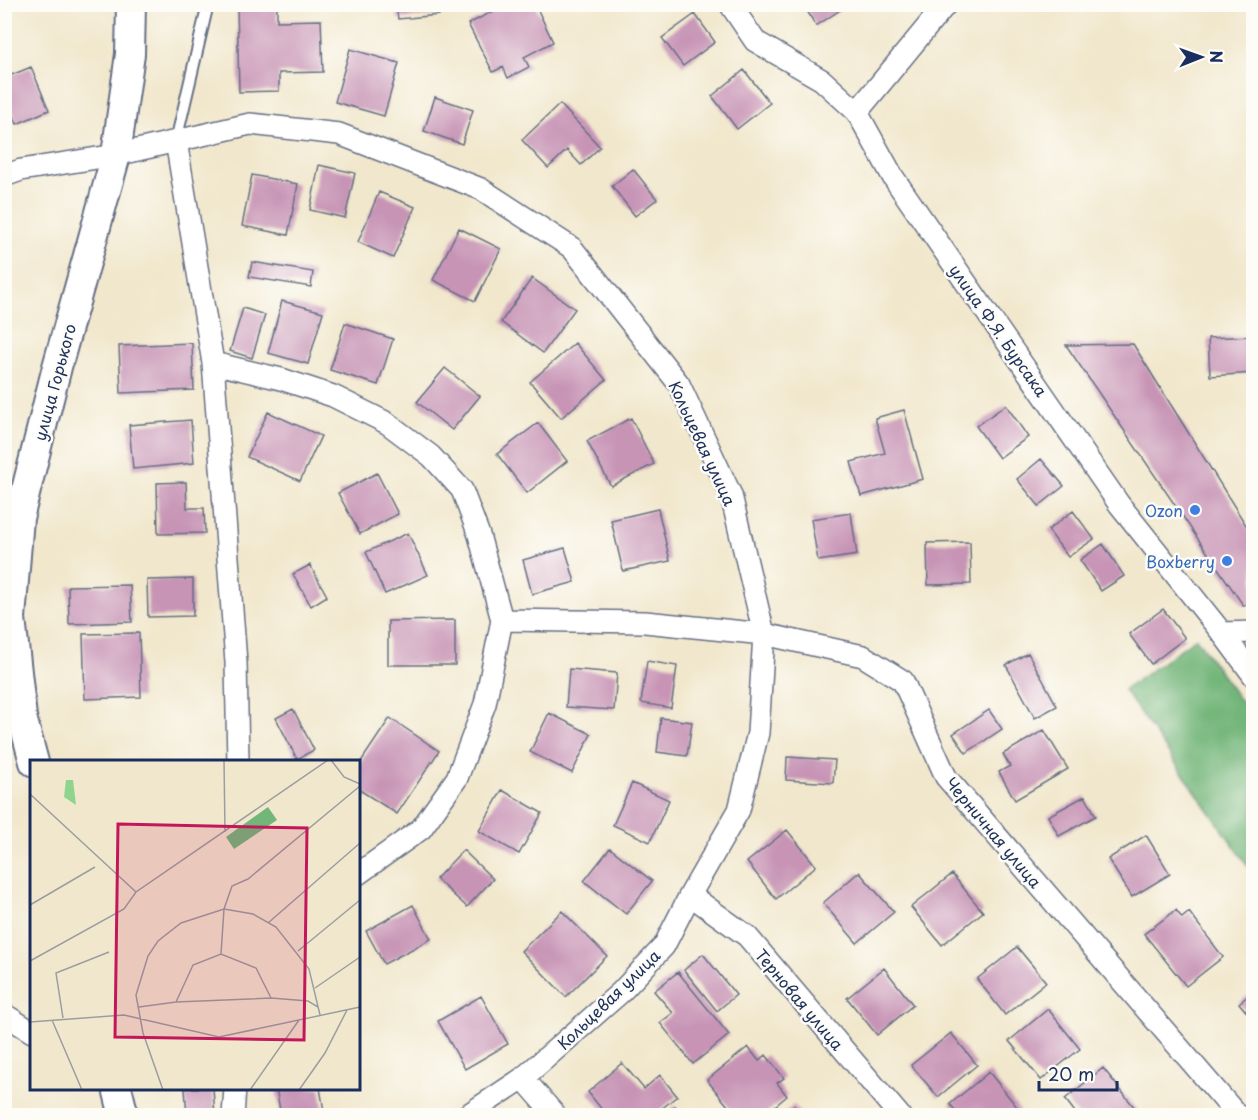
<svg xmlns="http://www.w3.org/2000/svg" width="1258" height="1120" font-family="'Playpen Sans',sans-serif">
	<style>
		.forest { fill: #73b679; stroke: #47726c; stroke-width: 1.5 }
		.building { fill: #c794b6 }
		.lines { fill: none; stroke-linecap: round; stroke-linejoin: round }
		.lane-casing { stroke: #666f84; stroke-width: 14 }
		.street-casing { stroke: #666f84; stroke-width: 24 }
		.secondary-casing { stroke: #666f84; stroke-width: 32 }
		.lane { stroke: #fff; stroke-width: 10 }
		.street { stroke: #fff; stroke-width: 21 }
		.secondary { stroke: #fff; stroke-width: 28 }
		.shop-dot { fill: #3f7fe0; stroke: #fdfcf7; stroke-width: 2 }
		.labels { text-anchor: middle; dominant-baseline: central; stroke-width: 5; stroke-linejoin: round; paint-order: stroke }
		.street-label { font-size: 16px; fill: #1b2f5e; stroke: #fdfcf7 }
		.shop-label { font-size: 16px; fill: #366cbe; stroke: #fdfcf7; text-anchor: end }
		.inset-road { fill: none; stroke: #9b9da0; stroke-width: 1.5 }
		.view { fill: #c2185b; fill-opacity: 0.15; stroke: #c2185b; stroke-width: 3 }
		.inset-edge { fill: none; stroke: #1b2f5e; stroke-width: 3 }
	</style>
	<rect width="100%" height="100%" fill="#fdfcf7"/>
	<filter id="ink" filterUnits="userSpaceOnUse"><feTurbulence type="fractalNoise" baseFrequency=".0167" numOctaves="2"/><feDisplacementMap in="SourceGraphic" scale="12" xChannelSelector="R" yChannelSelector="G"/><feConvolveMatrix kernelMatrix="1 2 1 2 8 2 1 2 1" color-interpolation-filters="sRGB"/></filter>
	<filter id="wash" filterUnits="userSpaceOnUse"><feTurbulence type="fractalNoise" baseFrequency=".008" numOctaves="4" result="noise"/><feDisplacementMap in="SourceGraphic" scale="24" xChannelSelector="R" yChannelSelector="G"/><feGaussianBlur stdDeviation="1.35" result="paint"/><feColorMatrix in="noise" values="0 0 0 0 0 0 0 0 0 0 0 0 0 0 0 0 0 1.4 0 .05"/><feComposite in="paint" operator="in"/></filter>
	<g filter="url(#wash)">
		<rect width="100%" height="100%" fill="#f1e7cc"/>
		<path class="forest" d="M1196,638L1253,719V873L1124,690Z"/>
		<g id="blocks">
			<path class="building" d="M237,4H277V21L321,20L323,72L279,73V91L239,92Z
				M507,4H535L553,42L524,57L529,67L508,78L503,67L493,72L468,24Z
				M803,4H849L816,26Z
				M396,5H438L439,15L398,19Z
				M695,14L715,42L683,66L662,38Z
				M350,49L399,63L384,116L335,102Z
				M31,67L49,110L17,124L4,92V78Z
				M744,70L770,103L737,129L712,96Z
				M435,97L473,110L462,144L424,131Z
				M560,104L600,147L581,165L567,150L548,168L522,140Z
				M319,165L355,173L345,218L310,210Z
				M633,169L657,199L635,216L612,186Z
				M252,175L298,184L288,235L242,226Z
				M379,192L415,207L393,258L358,242Z
				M459,228L501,249L475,301L433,280Z
				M252,262L313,272L311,287L249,277Z
				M532,278L575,309L543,353L501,322Z
				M282,301L323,312L308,364L268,353Z
				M243,308L265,315L252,358L230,351Z
				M345,323L393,339L378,385L330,370Z
				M1254,336V373L1210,376L1208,338Z
				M192,343L194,390L121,393L119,346Z
				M575,343L606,380L561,418L530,382Z
				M1133,344L1254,538V604L1243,605L1066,345Z
				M445,368L480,396L452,430L417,402Z
				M1006,405L1028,437L999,458L976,426Z
				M904,410L923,479L861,496L851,462L885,453L875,418Z
				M268,412L321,436L300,481L247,457Z
				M631,418L654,464L611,486L587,441Z
				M191,420L194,463L133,469L129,425Z
				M538,423L567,461L527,493L497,454Z
				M1041,459L1064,486L1039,506L1017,479Z
				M377,473L398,514L360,534L338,493Z
				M186,482L187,508H204L205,533L158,534L157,483Z
				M658,509L670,561L623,571L611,520Z
				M1073,511L1094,539L1068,557L1048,530Z
				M851,513L857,555L818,561L811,519Z
				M408,533L428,575L385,594L366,552Z
				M970,542L971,584L928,585L927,543Z
				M1103,544L1124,576L1101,591L1080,560Z
				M565,548L575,582L532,594L523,560Z
				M310,565L327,596L311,606L293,574Z
				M193,579V616L148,617L147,580Z
				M130,585L132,622L69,624L68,586Z
				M1163,609L1185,638L1151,664L1129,634Z
				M455,620V665H388V621Z
				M139,633L141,697L85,699L83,634Z
				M1028,653L1057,706L1035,718L1006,665Z
				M647,661L677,666L671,708L641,703Z
				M569,669L617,673L614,710L566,707Z
				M293,709L314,750L297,759L276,718Z
				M989,710L1002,729L966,753L953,734Z
				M549,713L591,734L572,773L530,752Z
				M390,718L439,751L397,814L358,789V766Z
				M661,718L692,722L687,756L657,752Z
				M1044,730L1068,769L1015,800L999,772L1010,766L1003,754Z
				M787,757L835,760L833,783L786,780Z
				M632,783L669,800L650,842L613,825Z
				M502,790L542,813L519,854L479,831Z
				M1085,796L1096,816L1059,836L1048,816Z
				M787,830L816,866L776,899L747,862Z
				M1146,835L1170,874L1132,897L1108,859Z
				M610,848L652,881L626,914L584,881Z
				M463,850L493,879L467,907L436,879Z
				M859,872L894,912L857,943L823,903Z
				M952,874L983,912L942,945L911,907Z
				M413,905L431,939L384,964L366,931Z
				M1176,910L1182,918L1189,912L1223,957L1186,986L1144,934Z
				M562,911L607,956L566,997L521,951Z
				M1017,947L1046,982L1005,1015L977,979Z
				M703,954L736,995L717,1011L684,970Z
				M884,968L913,1005L877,1035L847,998Z
				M678,972L729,1035L693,1064L660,1023L673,1013L654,991Z
				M1254,991V1021L1239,1003Z
				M481,996L508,1044L465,1069L438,1021Z
				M1048,1009L1080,1049L1041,1080L1009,1041Z
				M951,1033L977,1065L938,1097L911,1065Z
				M748,1047L759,1061L766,1055L784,1078L777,1083L787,1096L763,1116H736L707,1080Z
				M622,1063L644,1089L660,1075L677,1096L653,1116H607L588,1092Z
				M1103,1068L1139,1113L1136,1116H1078L1065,1099Z
				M989,1072L1021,1112L1017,1116H960L950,1104Z
				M188,1088H213L215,1116H187L185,1089Z
				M276,1088H320L324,1111L300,1116H281Z
				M794,1105L802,1116H781Z
				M675,1106L683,1116H664Z"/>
		</g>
	</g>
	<g filter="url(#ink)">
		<use href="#blocks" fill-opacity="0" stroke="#666f84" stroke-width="1.5"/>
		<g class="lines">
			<defs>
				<path id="lane" d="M176,141L208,4"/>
				<path id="street" d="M730,4L755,41L822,80L857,112L893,177L1119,504L1222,633L1254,676
					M857,112L946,4
					M176,141L213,363L236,662L238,762
					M4,176L21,170L116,155L250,124L339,134L481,189L572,248L679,384L731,495L764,634L758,733L739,810L690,895L664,946L621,992L523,1078L466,1116
					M213,363L281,379L333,396L387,423L431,456L462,490L479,535L502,620L485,704L457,778L421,829L358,874
					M502,620L645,622L764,634L863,656L903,681L946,777L1238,1116
					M1222,633L1254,632
					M690,895L747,936L900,1116
					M4,1014L32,1032
					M523,1078L556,1116
					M233,1116L235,1088"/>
				<path id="secondary" d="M34,762L22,717L11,618L19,518L57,367L116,155L130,54L131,4
					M117,1088L124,1116"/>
			</defs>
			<use href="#lane" class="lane-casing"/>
			<use href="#street" class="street-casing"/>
			<use href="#secondary" class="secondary-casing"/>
			<use href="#lane" class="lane"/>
			<use href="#street" class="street"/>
			<use href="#secondary" class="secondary"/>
		</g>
	</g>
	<g class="shop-dot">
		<circle cx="1195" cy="510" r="6"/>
		<circle cx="1227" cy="561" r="6"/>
	</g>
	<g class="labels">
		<g class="street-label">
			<text transform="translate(999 330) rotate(55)">улица Ф.Я. Бурсака</text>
			<text transform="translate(54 382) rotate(-75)">улица Горького</text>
			<text transform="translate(703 443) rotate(65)">Кольцевая улица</text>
			<text transform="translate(994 832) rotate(50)">Черничная улица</text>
			<text transform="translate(608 999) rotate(-44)">Кольцевая улица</text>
			<text transform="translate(800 999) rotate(50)">Терновая улица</text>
		</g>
		<g class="shop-label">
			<text x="1183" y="510">Ozon</text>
			<text x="1215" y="561">Boxberry</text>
		</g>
	</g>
	<g transform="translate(30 760)">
		<rect width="330" height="330" fill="#f1e7cc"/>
		<path d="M36,20H43L46,45L34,37Z" fill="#8fd48e"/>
		<path d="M238,47L247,60L204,89L196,77Z" fill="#73b679"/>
		<path class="inset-road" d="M194,0L195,72M301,0L314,17L330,24M0,34L106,132M0,145L65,107M238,163L330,83M268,191L330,140M191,194L194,149L202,126L218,119L330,26M0,201L94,149L106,132L298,0M285,228L330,197M146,242L163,205L191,194L226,208L241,238M109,247L146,242L241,238L278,241L288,247M33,258L26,213L79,192M22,260L52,330M0,262L94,255L189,277L330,247M133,330L113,273L106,235L118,196L128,181L151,163L194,149L223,154L246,167L279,209L290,255M220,330L269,260M269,330L295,293L317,250"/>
		<path class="view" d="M88,64L277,68L274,280L85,277Z"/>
		<rect width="330" height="330" class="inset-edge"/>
	</g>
	<rect width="1258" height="1120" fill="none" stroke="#fdfcf7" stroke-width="24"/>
	<g transform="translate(1201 57) rotate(89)" stroke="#fdfcf7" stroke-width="4.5" paint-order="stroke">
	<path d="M0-4.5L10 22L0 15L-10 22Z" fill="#1b2f5e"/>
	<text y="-9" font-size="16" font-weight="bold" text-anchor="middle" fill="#1b2f5e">N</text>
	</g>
	<path d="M1039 1081v9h78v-9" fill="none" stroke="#1b2f5e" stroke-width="3"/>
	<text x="1048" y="1081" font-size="18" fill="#1b2f5e" stroke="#fdfcf7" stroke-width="4.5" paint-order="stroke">20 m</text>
</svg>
